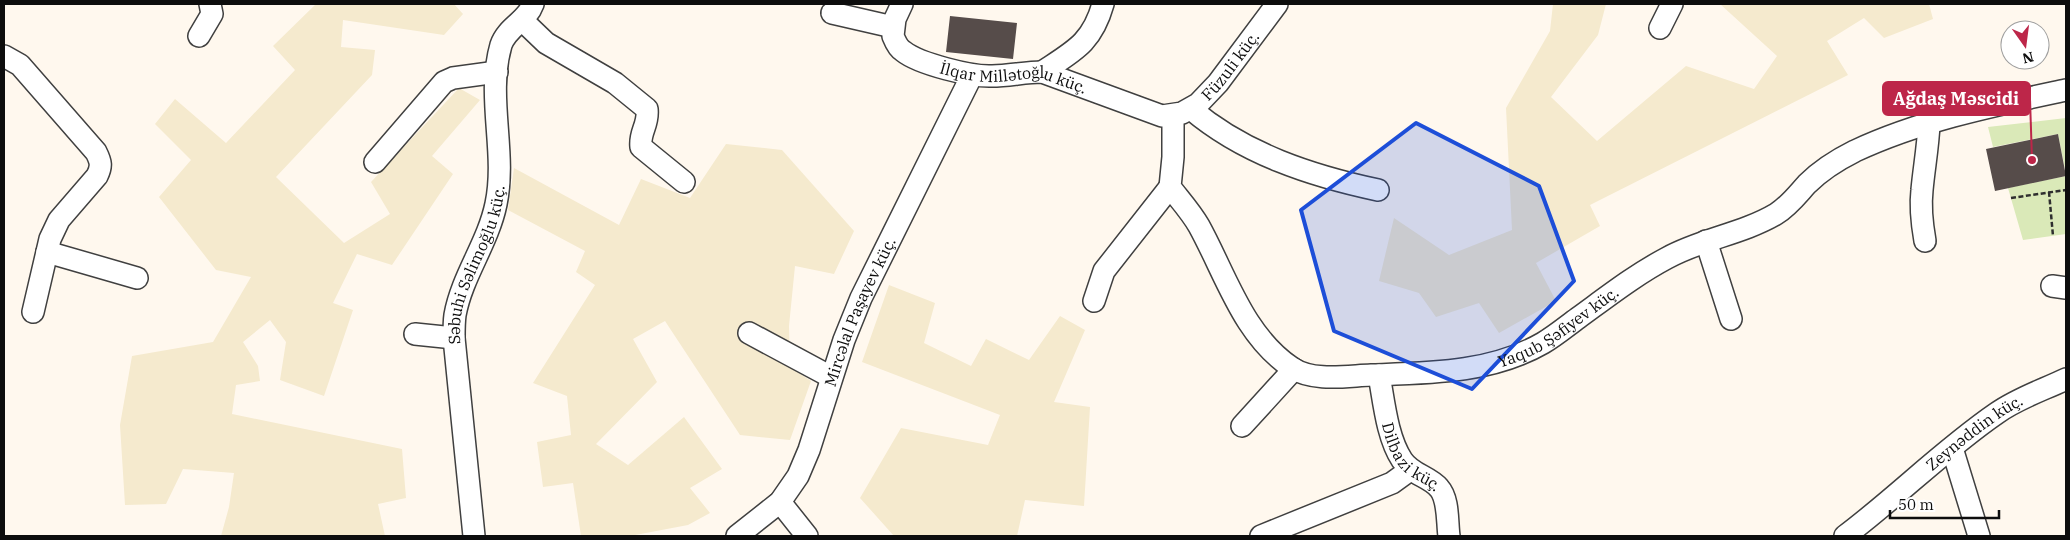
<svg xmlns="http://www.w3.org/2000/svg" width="2070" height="540" font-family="'IBM Plex Serif',serif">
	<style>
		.farmland { fill: #f5eace }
		.green { fill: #dae9b8 }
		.building { fill: #564c4a }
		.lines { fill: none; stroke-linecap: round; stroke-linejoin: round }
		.minor-casing { stroke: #404040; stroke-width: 24 }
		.path { stroke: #2f2f2f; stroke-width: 2.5; stroke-dasharray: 5 2.5; stroke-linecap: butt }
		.minor { stroke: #fff; stroke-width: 21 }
		.marked { fill: #1d4ed8; fill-opacity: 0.2; stroke: #1d4ed8; stroke-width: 4; stroke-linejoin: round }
		.labels { text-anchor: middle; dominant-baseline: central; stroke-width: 5; stroke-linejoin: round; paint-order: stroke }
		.street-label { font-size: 16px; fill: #0d0d0d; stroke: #fff }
		.leader { fill: none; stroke: #bd2649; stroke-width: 2 }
		.callout-dot { fill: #bd2649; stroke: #fff; stroke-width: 2 }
		.callout { fill: #bd2649; stroke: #bd2649; stroke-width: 2 }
		.callout-label { font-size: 18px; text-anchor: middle; font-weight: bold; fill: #fff }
	</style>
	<rect width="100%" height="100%" fill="#fff8ee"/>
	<path class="farmland" d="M316,4H454L463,14L444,35L343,20L341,47L375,50L372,75L276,177L344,243L390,214L371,182L459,88L480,100L432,156L453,174L392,265L357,254L333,303L353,310L324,396L280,380L286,342L270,320L243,342L258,366L260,381L236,385L232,414L402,449L406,498L378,504L385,536H221L229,507L234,473L183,469L166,504L125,505L120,425L132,356L213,342L251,277L216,270L159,197L191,160L155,124L175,99L226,143L295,70L273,46Z
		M1553,4H1606L1598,35L1551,97L1597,141L1686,66L1754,89L1777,56L1720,4H1929L1933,19L1884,38L1864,18L1827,41L1848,75L1590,205L1600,226L1536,263L1556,301L1499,333L1479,303L1436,317L1419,293L1379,281L1394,218L1449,255L1512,230L1506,108L1550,31Z
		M726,144L782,150L854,231L834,274L795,266L789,326L790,367L811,381L790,440L740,435L665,321L633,339L657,382L596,444L628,465L684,417L722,469L690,488L710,513L688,525L630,536H581L573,483L543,487L537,442L571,435L567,396L533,383L595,285L576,272L585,251L508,210L514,168L619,225L641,179L690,198Z
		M889,285L935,303L924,343L971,366L986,339L1029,360L1060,316L1085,330L1054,402L1090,407L1084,506L1025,500L1017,536H894L860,498L901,428L988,445L1000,415L862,362Z"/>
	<path class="green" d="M2066,118V174L2058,134L1993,147L1988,127Z
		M2066,176V234L2023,240L2008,188Z"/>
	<path class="building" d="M950,16L1017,23L1013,59L946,52Z
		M2058,134L2066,176L1995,191L1986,149Z"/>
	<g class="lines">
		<defs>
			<g id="minor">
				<path id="s1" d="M902,4L895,19L893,36C895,41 898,48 903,51C919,64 972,77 992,76C1009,76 1025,72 1042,72L1162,116L1182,113L1198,104L1218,83L1277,4"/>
				<path d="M832,13L893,27"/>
				<path d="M522,20L546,43L615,83L647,109C649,125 639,132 641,147L684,182"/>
				<path d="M1660,28L1672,4"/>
				<path d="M199,36L212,14L210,4"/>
				<path d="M4,56L20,65L96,152C101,162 102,166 97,176L59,220L50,239L33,312"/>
				<path d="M1042,72C1074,51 1092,43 1103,4"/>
				<path d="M1191,109C1244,154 1312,176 1378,190"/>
				<path id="s2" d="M1173,116V157L1170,187C1180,200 1191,212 1199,226C1226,275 1243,335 1292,368C1314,382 1346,376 1371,375C1430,373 1491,373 1543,343C1555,336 1567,326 1578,318C1607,297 1635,275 1667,258C1701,239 1742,234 1776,214C1789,206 1797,195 1807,184C1820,171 1839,159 1855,151C1921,120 1996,105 2066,90"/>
				<path d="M375,162L444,82L453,78L497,72"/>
				<path d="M1706,241L1731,319"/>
				<path d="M1925,241C1922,224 1920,207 1922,190C1924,168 1928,147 1929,124"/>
				<path d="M47,252L137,278"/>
				<path d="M2052,286L2066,288"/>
				<path d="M1094,301L1104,271L1170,187"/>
				<path d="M749,333L831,377"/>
				<path d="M415,334L454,338"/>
				<path id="s3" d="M1379,375C1384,402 1387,437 1402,460C1412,475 1429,476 1439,488C1449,499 1447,522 1449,536"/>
				<path d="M1242,426L1294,369"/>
				<path d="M1952,448L1979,536"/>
				<path d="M780,502L807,536"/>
				<path id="s4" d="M474,536L454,338C454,330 454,322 455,315C462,276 488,243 496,204C507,152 486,97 501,45C507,27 527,21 533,4"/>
				<path id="s5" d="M737,536L780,502L798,476L809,450L844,340L861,298L972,75"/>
				<path d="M1261,536L1392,483L1410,470"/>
				<path id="s6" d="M1845,536C1897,497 1943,450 1997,413C2018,398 2043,390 2066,379"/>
			</g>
		</defs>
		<use href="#minor" class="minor-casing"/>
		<path class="path" d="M2049,192L2053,236
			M2011,198L2066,190"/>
		<use href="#minor" class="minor"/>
	</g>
	<path class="marked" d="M1416,123L1539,186L1574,281L1472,389L1334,331L1301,210Z"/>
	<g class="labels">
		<g class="street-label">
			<text stroke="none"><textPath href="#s1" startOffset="412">Füzuli küç.</textPath></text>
			<text stroke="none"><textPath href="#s1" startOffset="168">İlqar Millətoğlu küç.</textPath></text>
			<text stroke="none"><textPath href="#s4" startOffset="276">Səbuhi Səlimoğlu küç.</textPath></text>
			<text stroke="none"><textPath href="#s5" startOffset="262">Mircəlal Paşayev küç.</textPath></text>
			<text stroke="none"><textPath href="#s2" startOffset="570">Yaqub Şəfiyev küç.</textPath></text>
			<text stroke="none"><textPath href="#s6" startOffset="166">Zeynəddin küç.</textPath></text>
			<text stroke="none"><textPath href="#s3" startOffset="92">Dilbazi küç.</textPath></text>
		</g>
	</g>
	<path class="leader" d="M2032 160L2030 99"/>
	<circle class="callout-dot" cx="2032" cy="160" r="5"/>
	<rect class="callout" x="1883" y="82" width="147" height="33" rx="5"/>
	<g class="callout-label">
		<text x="1956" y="105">Ağdaş Məscidi</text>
	</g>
	<rect width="2070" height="540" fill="none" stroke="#0d0d0d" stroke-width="10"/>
	<g transform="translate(2025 45) rotate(166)"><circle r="24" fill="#ffffff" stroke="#9e9e9e"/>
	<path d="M0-4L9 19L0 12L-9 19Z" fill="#bd2649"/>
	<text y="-8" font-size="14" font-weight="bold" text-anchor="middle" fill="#0d0d0d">N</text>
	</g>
	<path d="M1890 510v8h109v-8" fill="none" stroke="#0d0d0d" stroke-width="2.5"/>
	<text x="1898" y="510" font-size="15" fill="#0d0d0d" stroke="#ffffff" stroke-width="4" paint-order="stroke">50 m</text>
</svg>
